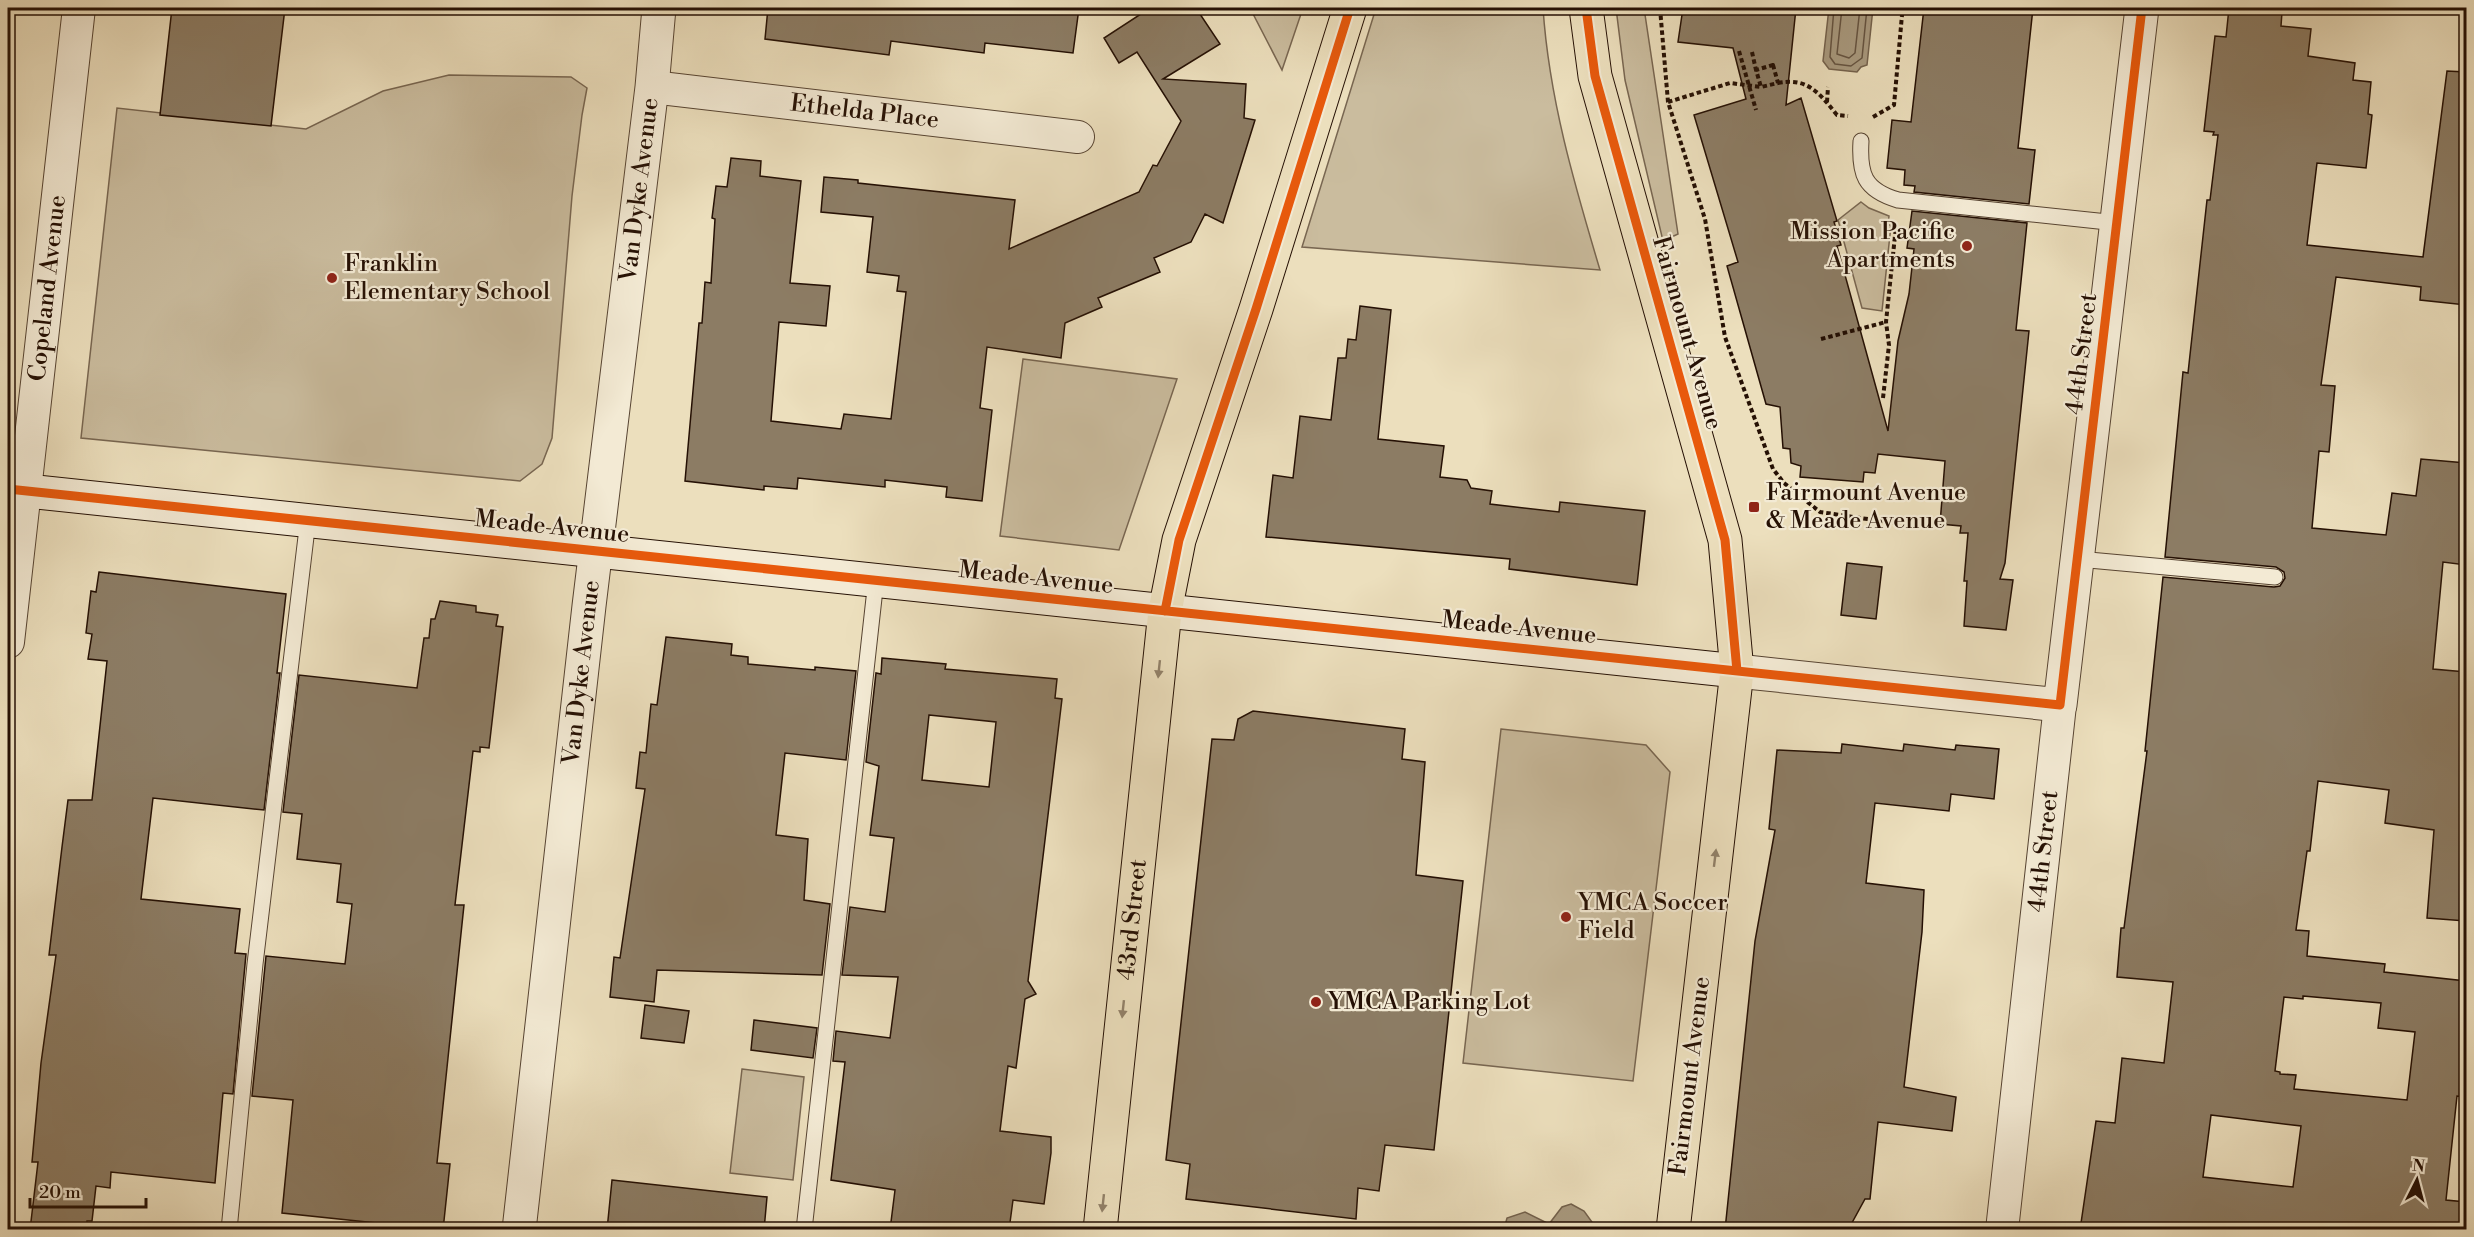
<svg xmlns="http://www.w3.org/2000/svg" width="2474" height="1237" font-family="'Libre Bodoni',serif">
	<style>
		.green { fill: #cabc9e; stroke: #786651; stroke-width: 1.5 }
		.water { fill: #a8997e; stroke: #74624d; stroke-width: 1.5 }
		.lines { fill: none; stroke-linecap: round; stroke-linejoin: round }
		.shore { stroke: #665441; stroke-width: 1.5 }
		.building { fill: #8c7c64; stroke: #251004; stroke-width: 1.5; fill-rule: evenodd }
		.service-casing { stroke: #574432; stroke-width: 17 }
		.minor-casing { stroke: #574432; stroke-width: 34 }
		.tertiary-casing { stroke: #574432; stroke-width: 35 }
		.secondary-casing { stroke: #251004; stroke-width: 35 }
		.primary-casing { stroke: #251004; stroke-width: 35 }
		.path { stroke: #251004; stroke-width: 4; stroke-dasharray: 4.5 3; stroke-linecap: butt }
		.service { stroke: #f3ead4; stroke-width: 15 }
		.minor { stroke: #f3ead4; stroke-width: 32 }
		.tertiary { stroke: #f3ead4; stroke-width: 33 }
		.secondary { stroke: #f3ead4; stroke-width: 33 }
		.primary { stroke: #ecdfbd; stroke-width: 33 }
		.cycleway-casing { stroke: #f3ead4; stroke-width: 13 }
		.cycleway { stroke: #e8590c; stroke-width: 9 }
		.oneway { fill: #92826a }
		.poi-dot { fill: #8f2418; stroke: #f3ead4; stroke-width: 2 }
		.labels { text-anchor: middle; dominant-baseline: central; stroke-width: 4.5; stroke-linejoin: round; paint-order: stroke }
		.street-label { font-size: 24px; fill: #251004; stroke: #f3ead4 }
		.poi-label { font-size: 24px; fill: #251004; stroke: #f3ead4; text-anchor: start }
	</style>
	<rect width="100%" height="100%" fill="#ecdfbd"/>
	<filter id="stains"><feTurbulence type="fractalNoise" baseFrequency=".00333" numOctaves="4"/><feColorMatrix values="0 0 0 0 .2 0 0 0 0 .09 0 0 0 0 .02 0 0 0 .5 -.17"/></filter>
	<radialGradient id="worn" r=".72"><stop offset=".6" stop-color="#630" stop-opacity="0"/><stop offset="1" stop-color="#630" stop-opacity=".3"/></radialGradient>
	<path class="green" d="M1250,8H1303L1282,70Z
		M1376,8H1543C1549,98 1574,183 1600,270L1302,247Z
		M1616,8H1644L1678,234L1663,241L1625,80Z
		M449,75L571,77L587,88L582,115L572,196L552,438L542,464L520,481L81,438L117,108L306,129L383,91Z
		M1861,202L1869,208L1889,216L1888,225H1891L1882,311L1862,308L1838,220Z
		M1023,359L1177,379L1119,550L1000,536Z
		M1501,729L1646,745L1670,772L1633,1081L1463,1063Z
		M742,1069L804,1077L793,1180L730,1173Z"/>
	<path class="water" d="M1829,8H1873L1867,65L1861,67L1857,72L1829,69L1823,61Z
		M1571,1204L1584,1211L1597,1229H1504L1507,1218L1525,1212L1549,1224L1562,1207Z"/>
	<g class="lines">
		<path class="shore" d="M1834,8L1830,57L1835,64L1851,66L1862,58L1867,8
			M1842,8L1837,54L1849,58L1855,53L1860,8"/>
	</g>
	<path class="building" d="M172,8H285L271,126L160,115Z
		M768,8H1079L1073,53L985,43L984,53L891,41L889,55L765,39Z
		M1150,8H1196L1220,44L1163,79L1246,84L1244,118L1255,120L1223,223L1205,214L1191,242L1154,258L1160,272L1098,298L1102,307L1065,323L1061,358L987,347L980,408L992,410L982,501L946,497L947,487L885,480V487L798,478L797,489L764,486V490L685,481L699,323H702L705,282L711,283L715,219L712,218L716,186L727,187L731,158L761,161L760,176L801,181L790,283L830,286L826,326L779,322L771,421L841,429L844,414L891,419L906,292L897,291L899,276L867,272L873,217L821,212L824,177L858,180V183L1015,200L1009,249L1139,192L1153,165L1157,166L1181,121L1137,52L1119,63L1104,38Z
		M1683,8H1796L1786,105L1801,98L1837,221L1834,222L1841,245L1837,246L1888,431L1898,341L1909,294L1914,249L1907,248L1912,211L2027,223L2016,330L2029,331L2005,563L2000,579L2013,580L2006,630L1964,626L1967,581H1964L1968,533H1960L1961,526L1940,524L1945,461L1878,454L1875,473L1864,472L1863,482L1800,477L1801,466L1791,463L1790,449L1783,448L1780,407L1766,404L1727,266L1738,262L1694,115L1746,99L1733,48L1678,42Z
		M1924,8H2033L2018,148L2035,150L2029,204L1914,192L1915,186L1904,185L1905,170L1887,168L1892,120L1911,122Z
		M2229,8L2282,12L2281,26L2311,29L2308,56L2355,63L2353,80L2371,82L2368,114L2372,115L2366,168L2317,163L2307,245L2423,257L2447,71L2466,72V305L2420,300L2421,287L2336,277L2321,385L2335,386L2329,452L2319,451L2312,528L2386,535L2392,493L2416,496L2421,459L2466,463V565L2443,562L2433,669L2466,672V921L2427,918L2434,830L2385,823L2389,790L2318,781L2310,851H2307L2296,930L2309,931L2307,956L2385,964L2384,972L2466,981V1097L2457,1096L2446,1200L2466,1202V1230H2080L2096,1121L2115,1123L2122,1058L2164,1063L2173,982L2117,977L2121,928H2124L2147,751H2145L2163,577L2274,587L2280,586L2285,578L2284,572L2276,567L2165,557L2183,372L2188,373L2207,200H2210L2218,135H2213L2214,132L2204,131L2215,36L2226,37ZM2303,996L2381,1003L2378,1028L2415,1032L2407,1100L2294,1089L2296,1075L2280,1074V1072L2275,1071L2284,997L2303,999ZM2211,1115L2301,1126L2293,1187L2203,1177Z
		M1360,306L1391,310L1378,439L1444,446L1440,477L1467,480L1471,488L1492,491L1490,504L1559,512L1560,502L1645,511L1637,585L1509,569L1510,559L1266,537L1273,475L1293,478L1300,416L1331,420L1338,358H1346L1348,339L1356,340Z
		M1847,563L1882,567L1876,619L1841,615Z
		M99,572L286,594L277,673H280L264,810L153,798L141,899L240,909L235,953L246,954L233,1094L223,1093L215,1183L111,1172L110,1188L96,1186L92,1221H87L86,1230H30L38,1162H32L41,1063L56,955H49L62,847L68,800H92L107,661L88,659L92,634L86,633L91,591L96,592Z
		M440,601L476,606V612L498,615L496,626L503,627L489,748L480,747V752L473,751L455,905H464L437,1163L450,1164L443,1230L282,1213L293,1100L252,1096L266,956L345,964L352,904L337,902L341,864L297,859L302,814L283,812L299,675L417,688L424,638H429L431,619H435Z
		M666,637L732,644L731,655L748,657V664L815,670V667L856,671L846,760L785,753L776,835L808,839L804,900L830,904L822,975L657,970L654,1002L610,997L614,957L620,958L645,789L636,788L640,752L646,753L651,704L657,705Z
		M882,658L946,664L945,669L1057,679L1055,698L1062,699L1028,981L1036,994L1025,999L1016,1068L1008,1066L1000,1131L1051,1137V1153L1044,1204L1013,1200L1009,1230H890L895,1190L831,1180L845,1062L833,1061L836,1031L890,1038L898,977L842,975L850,907L885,912L894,838L870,835L879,766L866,762L876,673L881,674ZM929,715L996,722L989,787L922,780Z
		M1253,711L1405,729L1402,759L1425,762L1416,875L1463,881L1434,1150L1385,1145L1379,1191L1358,1188L1356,1219L1186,1199L1190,1164L1166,1160L1212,739L1234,740L1238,719Z
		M1842,744L1903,751L1904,744L1955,750L1956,745L1999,749L1994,799L1951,794L1949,811L1875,803L1866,883L1924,890L1922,932L1904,1087L1956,1097L1952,1131L1878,1122L1870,1199H1865L1848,1230H1725L1755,941L1775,830L1769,829L1777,750L1841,753Z
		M645,1005L689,1011L684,1043L641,1038Z
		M754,1020L817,1028L813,1058L751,1050Z
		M612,1180L767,1197L764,1230H607Z"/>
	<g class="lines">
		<defs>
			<path id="service" d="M1861,141C1859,174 1864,190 1898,200L2117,223
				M2078,559L2275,577
				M229,1230L255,964L308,520
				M804,1230L876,580"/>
			<g id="minor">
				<path id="s1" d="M652,87L1078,137"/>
				<path id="s2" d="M8,642L79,8"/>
				<path id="s3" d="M2002,1230L2060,705"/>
			</g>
			<g id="tertiary">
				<path d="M1737,671L2060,705L2142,8"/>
				<path id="s4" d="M519,1230L589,606L652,87L659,8"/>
			</g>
			<path id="secondary" d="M8,489L1737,671"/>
			<g id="primary">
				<path d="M1586,8L1595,76L1725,540L1737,671L1673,1230"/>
				<path id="s5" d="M1100,1230L1165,611L1179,540L1256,309L1350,8"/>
			</g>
		</defs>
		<use href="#service" class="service-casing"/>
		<use href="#minor" class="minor-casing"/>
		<use href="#tertiary" class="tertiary-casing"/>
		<use href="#secondary" class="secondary-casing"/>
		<use href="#primary" class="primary-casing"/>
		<path class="path" d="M1660,8L1668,102L1705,219L1725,337L1773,469L1784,483L1820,512L1894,523
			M1739,51L1756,110
			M1752,52L1756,70
			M1773,65L1778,83L1761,87L1756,70Z
			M1778,83C1808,77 1820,94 1837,115L1848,116
			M1668,102L1730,83L1761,87
			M1827,102L1828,87
			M1873,117L1894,105L1902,15L1899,8
			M1821,339L1886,322
			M1883,398L1889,345L1886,322L1896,226"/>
		<use href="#service" class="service"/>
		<use href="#minor" class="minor"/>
		<use href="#tertiary" class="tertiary"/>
		<use href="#secondary" class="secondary"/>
		<use href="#primary" class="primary"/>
		<defs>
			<path id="cycleway" d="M1586,8L1595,76L1725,540L1737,671
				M8,489L2060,705L2142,8
				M1165,611L1179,540L1256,309L1350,8"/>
		</defs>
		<use href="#cycleway" class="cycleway-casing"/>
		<use href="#cycleway" class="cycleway"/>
	</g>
	<defs><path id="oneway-solid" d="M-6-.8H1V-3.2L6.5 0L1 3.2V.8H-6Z" transform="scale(1.5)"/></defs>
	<g class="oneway">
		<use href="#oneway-solid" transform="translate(1159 669) rotate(96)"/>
		<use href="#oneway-solid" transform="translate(1715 858) rotate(-83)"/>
		<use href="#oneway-solid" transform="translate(1123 1009) rotate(96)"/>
		<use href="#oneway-solid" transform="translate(1103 1203) rotate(96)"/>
	</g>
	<g class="poi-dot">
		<circle cx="1967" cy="246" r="6"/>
		<circle cx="332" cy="278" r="6"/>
		<rect x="1748" y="501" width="12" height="12" rx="3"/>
		<circle cx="1566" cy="917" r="6"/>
		<circle cx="1316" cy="1002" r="6"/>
	</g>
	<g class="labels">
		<g class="street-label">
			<text stroke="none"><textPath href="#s1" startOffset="214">Ethelda Place</textPath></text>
			<text stroke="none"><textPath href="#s4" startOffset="1047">Van Dyke Avenue</textPath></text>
			<text stroke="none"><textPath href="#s2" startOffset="356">Copeland Avenue</textPath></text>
			<text transform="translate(1687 333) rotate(74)">Fairmount Avenue</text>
			<text transform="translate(2082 354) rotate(-83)">44th Street</text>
			<text transform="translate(552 527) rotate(6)">Meade Avenue</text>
			<text transform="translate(1036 578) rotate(6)">Meade Avenue</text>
			<text transform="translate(1519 628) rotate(6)">Meade Avenue</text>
			<text stroke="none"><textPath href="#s4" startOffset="561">Van Dyke Avenue</textPath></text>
			<text stroke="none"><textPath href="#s3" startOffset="381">44th Street</textPath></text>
			<text stroke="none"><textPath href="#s5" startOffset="312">43rd Street</textPath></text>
			<text transform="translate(1690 1076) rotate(-83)">Fairmount Avenue</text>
		</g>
		<g class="poi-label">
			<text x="1955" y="232" text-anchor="end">Mission Pacific<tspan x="1955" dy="28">Apartments</tspan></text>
			<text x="344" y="264">Franklin<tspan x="344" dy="28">Elementary School</tspan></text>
			<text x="1766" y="493">Fairmount Avenue<tspan x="1766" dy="28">&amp; Meade Avenue</tspan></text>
			<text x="1578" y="903">YMCA Soccer<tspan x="1578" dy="28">Field</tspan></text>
			<text x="1328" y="1002">YMCA Parking Lot</text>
		</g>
	</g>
	<rect width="2474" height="1237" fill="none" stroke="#ecdfbd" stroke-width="30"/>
	<rect x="9" y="9" width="2456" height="1219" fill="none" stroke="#251004" stroke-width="3"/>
	<rect x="15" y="15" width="2444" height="1207" fill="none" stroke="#251004" stroke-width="1.5"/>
	<g transform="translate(2417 1180) rotate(6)" stroke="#f3ead4" stroke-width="4.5" paint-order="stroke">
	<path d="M0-4.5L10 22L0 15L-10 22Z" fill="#251004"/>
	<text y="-9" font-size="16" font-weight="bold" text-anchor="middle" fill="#251004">N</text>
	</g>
	<path d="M30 1198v9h116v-9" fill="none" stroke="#251004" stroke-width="3"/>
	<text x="39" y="1198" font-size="18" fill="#251004" stroke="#f3ead4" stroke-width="4.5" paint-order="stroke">20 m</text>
	<rect width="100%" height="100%" filter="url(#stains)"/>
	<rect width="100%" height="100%" fill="url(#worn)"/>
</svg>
